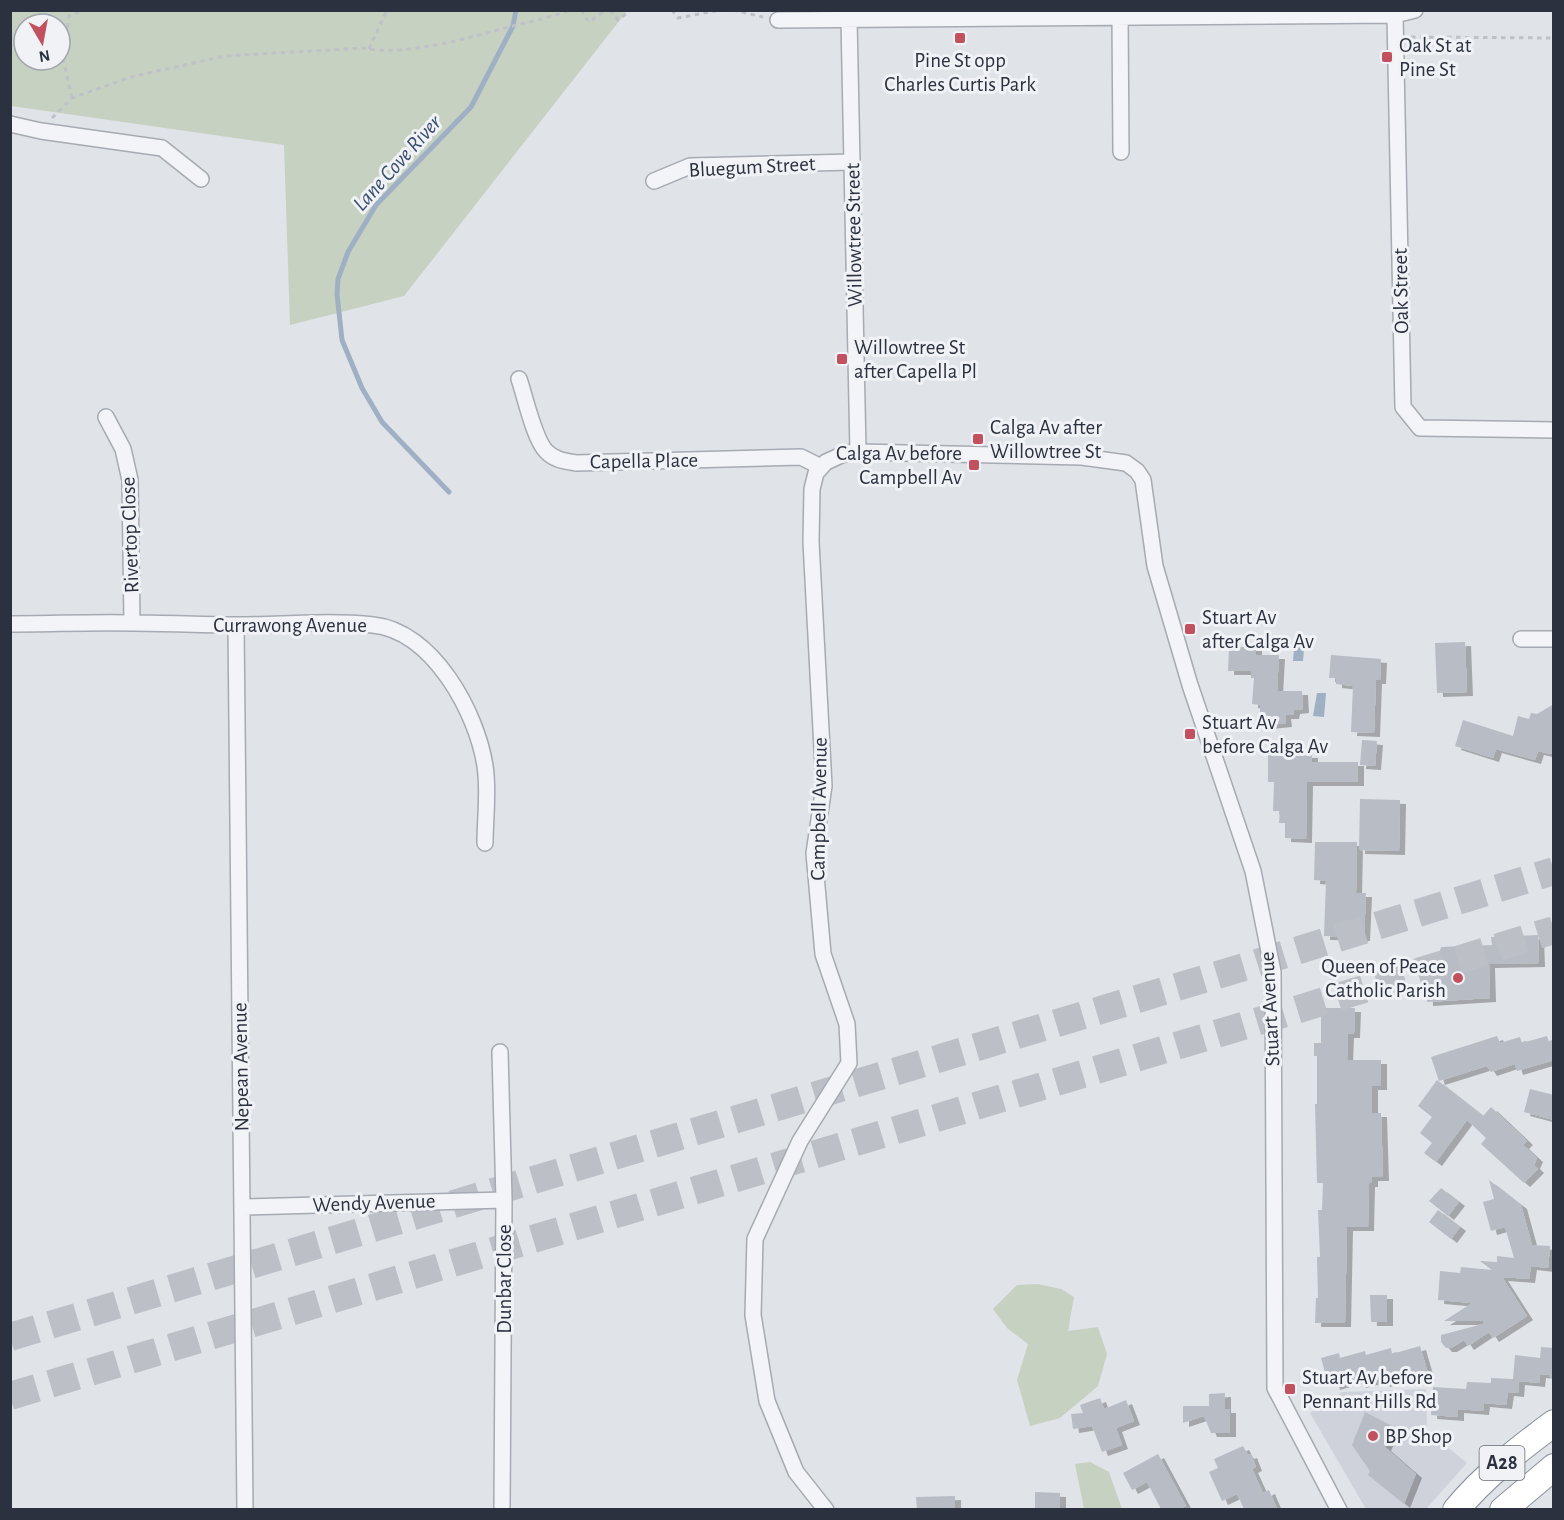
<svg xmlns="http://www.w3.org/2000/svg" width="1564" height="1520" font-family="'Alegreya Sans',sans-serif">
	<defs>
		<filter id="shadow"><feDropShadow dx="6" dy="4" stdDeviation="0" flood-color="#0004"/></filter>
	</defs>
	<rect width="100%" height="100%" fill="#e0e3e8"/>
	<!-- built -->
	<path fill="#cfd2da" d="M1426 1389 1427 1430 1467 1463 1426 1509H1366L1310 1413 1342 1392Z"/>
	<!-- green -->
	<path fill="#c6d1c2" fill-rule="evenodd" d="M11 11 12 10 627 11 404 296 290 325 284 145 11 106ZM24 24H60V60H24Z
		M1038 1284 1061 1289 1074 1297 1068 1331 1098 1327 1107 1354 1098 1386 1060 1418 1030 1426 1017 1380 1028 1344 1007 1328 993 1309 1017 1285Z
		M1090 1462 1109 1472 1122 1509H1084L1075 1464Z"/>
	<!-- water -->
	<path fill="#9fb0c4" d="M1295 636 1305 637 1303 661H1293Z
		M1317 693H1326L1324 717 1313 716Z"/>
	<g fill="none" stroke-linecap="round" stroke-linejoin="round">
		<!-- stream -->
		<path stroke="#9fb0c4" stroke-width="5" d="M449 492 382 422 362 388 342 340 337 294 338 279 348 252 376 205 471 107 513 26 516 10"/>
	</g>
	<!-- building -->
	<path fill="#b8bcc4" filter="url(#shadow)" d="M1465 642 1467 692 1437 693 1435 643Z
		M1229 647H1256V655H1279L1277 691H1302L1303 709 1294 710 1293 715H1285L1286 723 1266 725V715L1260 716V705L1252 704 1254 678H1251V671H1228Z
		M1331 655 1381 659 1380 680H1376L1374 733 1351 732 1353 686 1336 684V678H1329Z
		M1554 704V747L1551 754 1538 751 1535 760 1496 749 1493 758 1455 746 1463 720 1513 736 1518 716 1529 719 1531 713 1537 714Z
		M1362 740 1377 741 1375 766 1360 765Z
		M1268 754H1312V762H1358V782H1307L1306 839 1285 838V823H1279L1280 811H1273L1274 782H1268Z
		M1360 799 1400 800 1399 851 1359 850Z
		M1315 842H1357L1356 893H1366L1364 937 1324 936 1326 881 1314 880Z
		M1538 935 1539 963 1489 964 1490 998 1427 1002V959H1438L1441 947 1492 945 1491 937Z
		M1321 1008H1355L1354 1034H1348L1347 1060H1381V1086H1372V1113H1381L1383 1177H1372V1183H1369L1368 1227H1347L1345 1323H1315L1316 1298H1318L1317 1257H1320L1318 1210H1322L1323 1183H1317L1315 1104H1317V1056H1314V1043H1321Z
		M1497 1036 1500 1043 1520 1037 1522 1043 1547 1036 1549 1042 1554 1040V1060L1517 1071 1515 1064 1491 1072 1487 1066 1439 1081 1431 1057Z
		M1437 1080 1483 1116 1491 1107 1527 1141 1523 1145 1537 1158 1534 1165 1538 1169 1524 1183 1481 1144 1486 1138 1467 1120 1436 1162 1424 1153 1432 1143 1420 1133 1432 1117 1418 1106Z
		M1530 1089 1554 1095V1120L1524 1112Z
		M1489 1180 1521 1205 1532 1245 1550 1246 1548 1268 1531 1266 1529 1279 1502 1277 1527 1316 1493 1338 1489 1332 1468 1346 1464 1340 1451 1348H1446L1441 1342V1335L1483 1324V1321H1444L1472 1303 1438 1300 1440 1271 1460 1273 1461 1267 1492 1270 1480 1261 1497 1262V1256L1514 1258 1505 1227 1491 1231 1483 1202 1494 1199Z
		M1441 1188 1459 1202 1448 1216 1429 1201Z
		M1438 1210 1460 1227 1451 1239 1429 1222Z
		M1370 1295H1387V1322H1371Z
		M1420 1346 1429 1377 1410 1382 1408 1376 1384 1383 1383 1378 1360 1384 1358 1379 1334 1386 1332 1378 1327 1379 1321 1358 1339 1353 1340 1358 1365 1351 1366 1355 1391 1348 1392 1354Z
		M1541 1347 1554 1348V1382L1549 1375 1540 1374 1539 1383 1519 1381 1518 1393 1508 1392 1506 1405 1484 1403 1483 1411 1458 1409V1417L1431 1415 1433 1387 1466 1389 1467 1382 1491 1383V1378L1513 1379 1515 1355 1540 1358Z
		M1225 1393V1409H1230V1433H1211L1204 1416 1183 1423V1406H1209V1394Z
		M1100 1398 1104 1409 1126 1400 1134 1421 1116 1428 1122 1445 1102 1452 1092 1426 1073 1429 1071 1414 1083 1413 1080 1405Z
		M1365 1412 1394 1427 1385 1447 1416 1474 1404 1504 1368 1475 1370 1471 1352 1445Z
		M1243 1446 1248 1455 1251 1454 1256 1467 1252 1469 1263 1493 1269 1490 1277 1509H1244L1237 1494 1222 1501 1209 1472 1218 1468 1214 1459Z
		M1158 1454 1186 1506 1179 1509H1161L1147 1482 1132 1490 1123 1473Z
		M1035 1492 1060 1493V1509H1035Z
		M955 1496V1509H917L916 1497Z"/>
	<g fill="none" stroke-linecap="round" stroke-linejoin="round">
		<!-- motorway-tunnel -->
		<path stroke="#bcbfc6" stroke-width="28" stroke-dasharray="28 14" stroke-linecap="butt" d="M10 1337 1244 967 1554 871
			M10 1396 1286 1013 1554 930"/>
		<!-- minor casing -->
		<g stroke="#a6aab2" stroke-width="18">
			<path id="minor" d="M1395 15 1403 407 1420 428 1554 430
				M1120 16 1121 152
				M849 19 858 452
				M778 20 1395 15 1415 10
				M10 124 41 131 162 148 201 179
				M654 181 690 166 852 162
				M519 379C525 396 534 439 546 451 554 460 565 461 576 463L801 457 821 467
				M106 417 123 449 130 480 132 622
				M10 624C51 624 92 622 133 623 168 623 203 625 237 625 282 625 329 620 373 625 433 631 477 713 485 766 489 791 485 818 485 843
				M236 625 245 1510
				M1521 639H1554
				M500 1052 504 1200 502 1506
				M243 1207 504 1200
				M826 1510 796 1472 767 1401 753 1315 755 1239 800 1141 849 1063 847 1024 823 954 814 853 824 786 811 542 812 489 816 473 826 462 846 453 858 452 1082 457 1126 463 1137 471 1143 480 1155 566 1190 685 1253 871 1273 972 1275 1388 1339 1510"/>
		</g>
		<!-- trunk casing -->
		<g stroke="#89919d" stroke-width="28">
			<path id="trunk" d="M1456 1510C1484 1476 1519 1449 1554 1423
				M1503 1510 1554 1467"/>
		</g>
		<!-- path -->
		<path stroke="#bfc1c7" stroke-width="3" stroke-dasharray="4.5 4.5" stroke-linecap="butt" d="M581 10 589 22 606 10
			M610 10 618 20 631 10
			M672 10 678 18 720 10
			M733 10 763 17
			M1411 37 1554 38
			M369 49 387 10
			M72 98 63 59 69 16 84 10
			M52 118 72 98 131 77 225 56 363 48C407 57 470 37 513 26 533 21 552 17 571 10"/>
		<!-- minor -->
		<use href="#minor" stroke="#f3f4f7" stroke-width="15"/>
		<!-- trunk -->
		<use href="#trunk" stroke="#fff" stroke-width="26"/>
	</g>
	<!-- markers -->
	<g fill="#c1515f" stroke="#f0f2f6" stroke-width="2">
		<rect x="954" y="32" width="12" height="12" rx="3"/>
		<rect x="1381" y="51" width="12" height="12" rx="3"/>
		<rect x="836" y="353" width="12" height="12" rx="3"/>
		<rect x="972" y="433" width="12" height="12" rx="3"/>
		<rect x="968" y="459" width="12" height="12" rx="3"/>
		<rect x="1184" y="623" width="12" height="12" rx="3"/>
		<rect x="1184" y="728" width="12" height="12" rx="3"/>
		<circle cx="1458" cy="978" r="6"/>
		<rect x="1284" y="1383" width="12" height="12" rx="3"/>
		<circle cx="1373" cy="1436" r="6"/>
	</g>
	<g text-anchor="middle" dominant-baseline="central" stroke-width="6" stroke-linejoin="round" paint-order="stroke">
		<!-- shield labels -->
		<rect fill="#f0f2f6" stroke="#666b75" stroke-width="1.5" x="1479.5" y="1446" width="45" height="34" rx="4.5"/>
		<g font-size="20" font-weight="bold" fill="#2b313e">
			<text x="1502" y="1463">A28</text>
		</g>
		<!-- poi labels -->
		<g font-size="21" fill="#2b313e" stroke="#f0f2f6" text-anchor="start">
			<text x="1399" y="45">Oak St at<tspan x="1399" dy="24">Pine St</tspan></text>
			<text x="960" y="60" text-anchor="middle">Pine St opp<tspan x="960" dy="24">Charles Curtis Park</tspan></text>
			<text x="854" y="347">Willowtree St<tspan x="854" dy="24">after Capella Pl</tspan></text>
			<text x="990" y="427">Calga Av after<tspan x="990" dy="24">Willowtree St</tspan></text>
			<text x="962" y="453" text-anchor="end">Calga Av before<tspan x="962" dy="24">Campbell Av</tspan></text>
			<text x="1202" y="617">Stuart Av<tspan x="1202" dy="24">after Calga Av</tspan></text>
			<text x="1202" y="722">Stuart Av<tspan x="1202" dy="24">before Calga Av</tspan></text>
			<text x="1446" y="966" text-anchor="end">Queen of Peace<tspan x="1446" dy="24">Catholic Parish</tspan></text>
			<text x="1302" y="1377">Stuart Av before<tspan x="1302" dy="24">Pennant Hills Rd</tspan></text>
			<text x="1385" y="1436">BP Shop</text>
		</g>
		<!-- street labels -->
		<g font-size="21" fill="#2b313e" stroke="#f0f2f6">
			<text transform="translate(752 167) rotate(-3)">Bluegum Street</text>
			<text transform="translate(854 235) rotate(-91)">Willowtree Street</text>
			<text transform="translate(1401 291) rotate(-91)">Oak Street</text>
			<text transform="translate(644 461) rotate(-1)">Capella Place</text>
			<text transform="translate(130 535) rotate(-92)">Rivertop Close</text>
			<text x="290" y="625">Currawong Avenue</text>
			<text transform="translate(819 809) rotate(-89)">Campbell Avenue</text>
			<text transform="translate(1270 1009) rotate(-93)">Stuart Avenue</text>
			<text transform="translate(241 1067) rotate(-91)">Nepean Avenue</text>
			<text transform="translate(374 1203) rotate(-2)">Wendy Avenue</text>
			<text transform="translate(504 1279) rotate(-90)">Dunbar Close</text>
		</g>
		<!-- water labels -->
		<g font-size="22" font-style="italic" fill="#394f6e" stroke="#f0f2f6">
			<text transform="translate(397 163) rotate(-48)">Lane Cove River</text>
		</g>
	</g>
	<!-- border -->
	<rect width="1564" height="1520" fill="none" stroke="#2b313e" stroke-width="24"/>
	<!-- north arrow -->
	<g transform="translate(42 42) rotate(170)"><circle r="28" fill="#f0f2f6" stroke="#a1a5ac" stroke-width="1.5"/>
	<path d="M0-4.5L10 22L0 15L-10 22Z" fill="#c1515f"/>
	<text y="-9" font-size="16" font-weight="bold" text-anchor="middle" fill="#2b313e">N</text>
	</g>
</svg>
